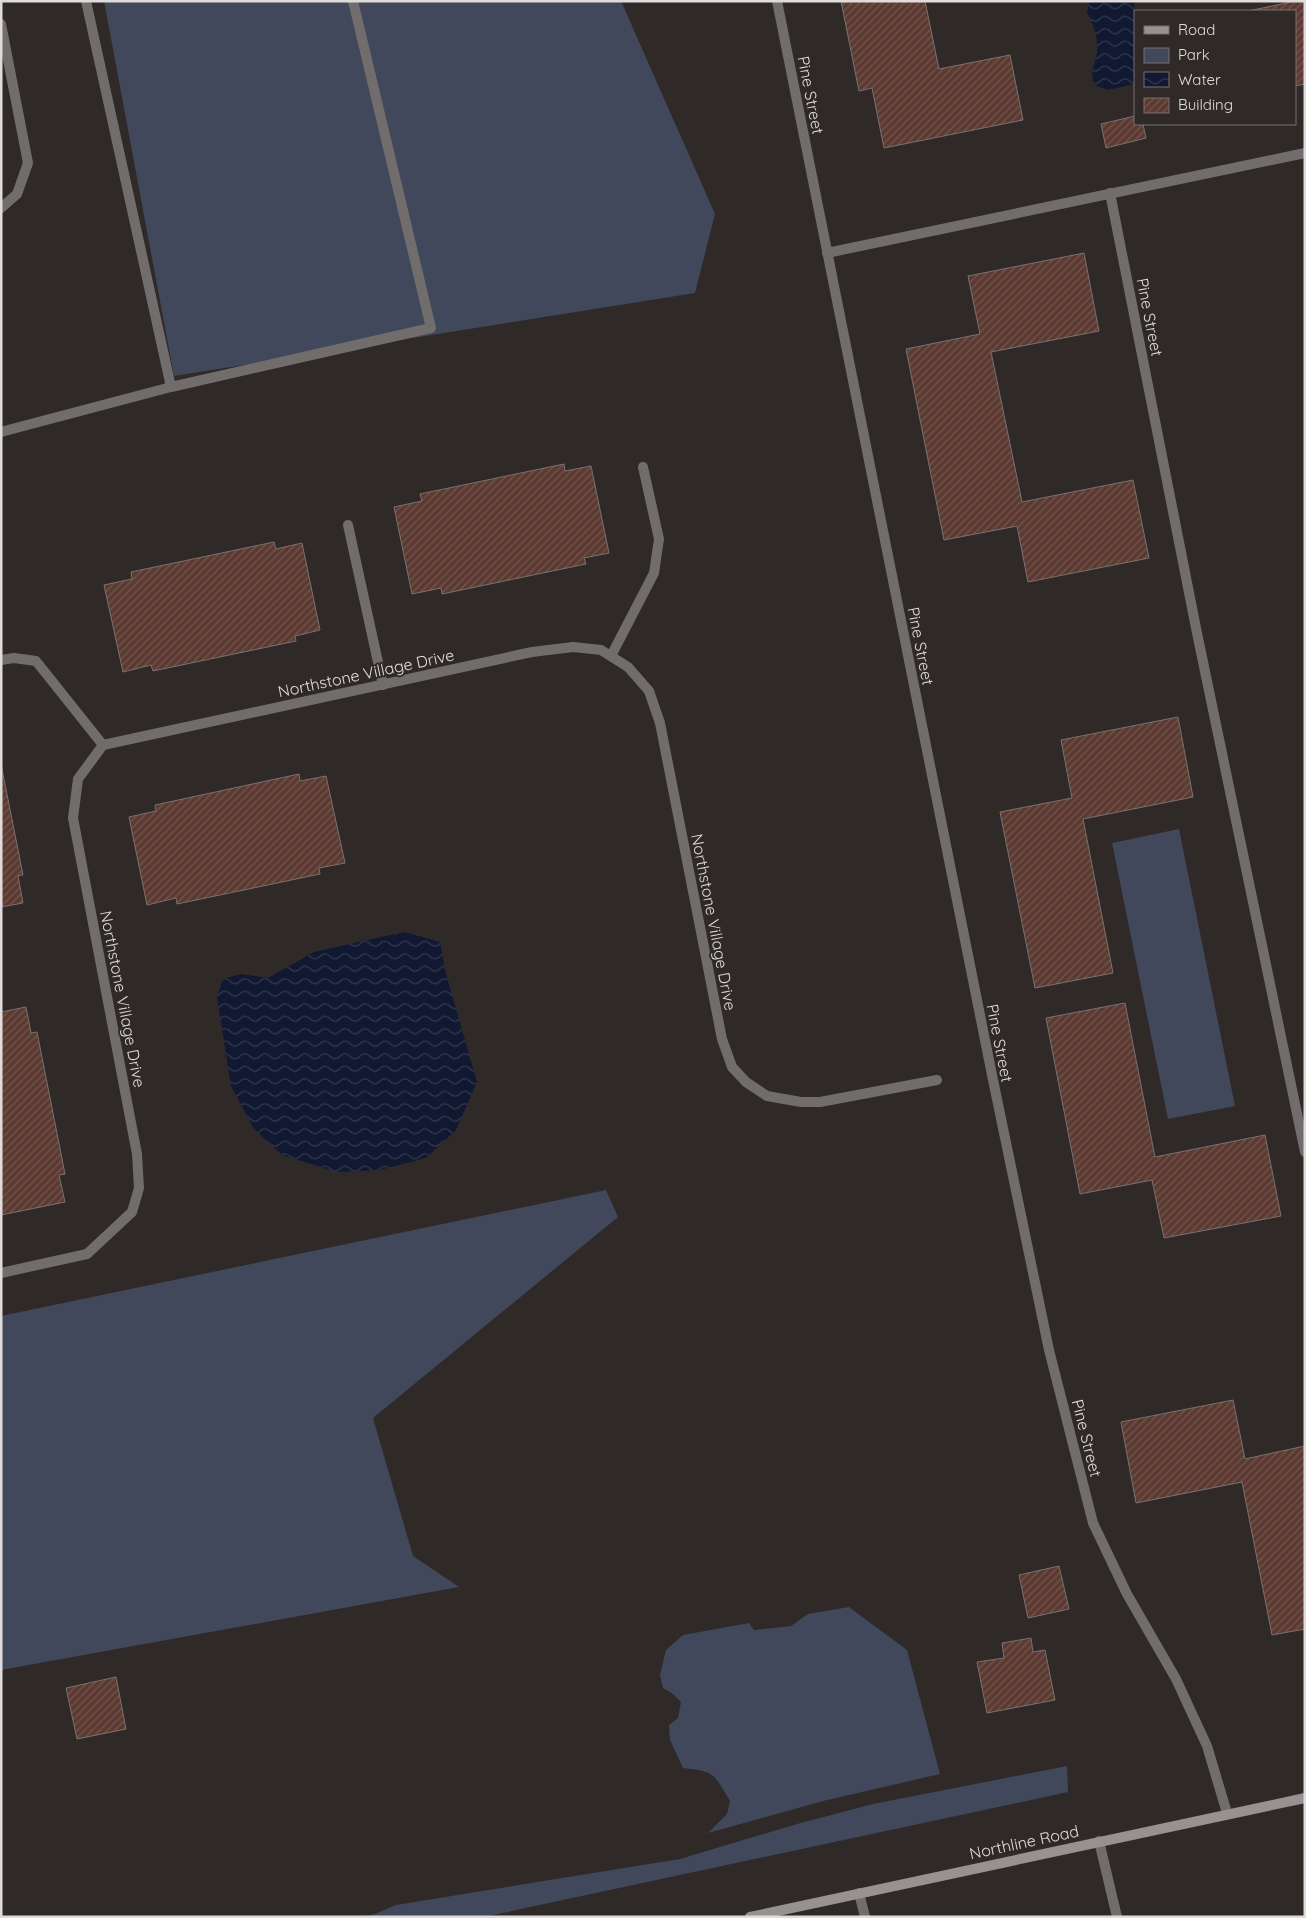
<svg xmlns="http://www.w3.org/2000/svg" width="1306" height="1918" font-family="Quicksand,sans-serif">
	<defs>
		<pattern id="water-waves" width="16" height="10" patternUnits="userSpaceOnUse" patternTransform="scale(1.25)"><rect width="16" height="10" fill="#111831"/><path d="M0 5q4-4 8 0t8 0" fill="none" stroke="#33394e"/></pattern>
		<pattern id="building-hatch" width="6" height="6" patternUnits="userSpaceOnUse" patternTransform="scale(1.25)"><rect width="6" height="6" fill="#5c3a32"/><path d="M-1 1l2-2M0 6l6-6M5 7l2-2" fill="none" stroke="#73564f"/></pattern>
	</defs>
	<rect width="100%" height="100%" fill="#2f2928"/>
	<!-- green -->
	<path fill="#41485c" d="M104 1H621L715 214 695 293 174 376Z
		M1179 829 1235 1106 1168 1119 1112 843Z
		M606 1190 618 1217 373 1418 413 1556 459 1587 1 1670V1316Z
		M849 1607 907 1650 940 1774 823 1801 708 1833 727 1814 730 1801C713 1773 716 1772 683 1768L670 1740 669 1725 678 1718 681 1702 673 1694 663 1688 660 1675 666 1650 683 1635 749 1623 754 1630 791 1626 808 1614Z
		M1067 1766 1068 1792 484 1917H362L375 1914 396 1905 680 1859 797 1824 873 1804Z"/>
	<!-- water -->
	<path fill="url(#water-waves)" d="M1090 1H1132L1134 3 1135 84 1108 90 1094 85C1091 70 1092 73 1096 58 1100 42 1094 26 1087 12Z
		M404 932 440 942 446 974 477 1082 456 1130 426 1158 380 1170 337 1172 282 1155 254 1129 231 1086 217 997 223 979 241 974 268 978 314 952Z"/>
	<!-- building -->
	<path fill="url(#building-hatch)" stroke="#797270" d="M841 1H925L939 69 1010 55 1023 120 884 148 872 88 859 91Z
		M1296 1H1305V84L1295 86V11H1248Z
		M1135 116V124H1143L1146 138 1106 148 1101 124Z
		M1084 253 1099 331 991 352 1022 502 1133 480 1149 558 1028 582 1017 526 944 540 906 349 980 334 968 276Z
		M564 464 565 471 591 466 609 553 584 558 586 564 442 594 441 588 412 594 394 507 422 501 420 494Z
		M274 542 276 549 302 543 320 630 295 636 296 641 153 671 151 665 123 672 104 585 132 579 131 572Z
		M1178 717 1193 797 1083 819 1113 973 1035 988 1000 812 1072 798 1061 740Z
		M1 764 23 875 18 876 23 903 1 907Z
		M299 774 300 781 326 776 345 863 319 868 320 874 177 904 176 898 147 905 129 817 156 811 155 805Z
		M1125 1003 1155 1157 1265 1135 1281 1216 1164 1238 1152 1180 1080 1194 1046 1018Z
		M26 1007 31 1033 37 1032 65 1174 59 1175 65 1202 1 1215V1012Z
		M1233 1400 1245 1459 1305 1446V1629L1272 1635 1242 1482 1136 1503 1121 1422Z
		M1059 1566 1069 1609 1028 1618 1019 1575Z
		M1031 1638 1033 1652 1045 1650 1055 1700 987 1713 977 1662 1004 1658 1002 1643Z
		M116 1677 126 1729 77 1739 66 1688Z"/>
	<g fill="none" stroke-linecap="round" stroke-linejoin="round">
		<!-- service -->
		<path stroke="#706d6c" stroke-width="10" d="M86 1 171 387
			M1 24 28 163 17 194 1 208
			M1 432 171 387 431 328 353 1
			M348 525 383 685
			M611 656 654 573 659 539 643 467
			M1 660 14 658 36 661 103 745
			M1099 1841 1117 1917
			M859 1893 865 1917"/>
		<!-- minor -->
		<path stroke="#706d6c" stroke-width="10" d="M777 1 992 1075 1049 1350 1093 1523 1127 1594 1176 1679 1207 1746 1227 1813
			M1110 193 1197 633 1305 1152
			M827 253 1305 153
			M1 1273 87 1254 132 1212 139 1188 137 1154 73 818 78 779 103 745 532 652 573 647 601 650 628 667 649 691 660 723 722 1039 732 1067 746 1082 767 1096 801 1102H820L937 1080"/>
		<!-- secondary -->
		<path stroke="#979291" stroke-width="10" d="M750 1917 1305 1798"/>
	</g>
	<g text-anchor="middle" dominant-baseline="central" stroke-width="4" stroke-linejoin="round" paint-order="stroke">
		<!-- street labels -->
		<g font-size="16" fill="#e0dcdb" stroke="#2f2928">
			<text transform="translate(811 95) rotate(79)">Pine Street</text>
			<text transform="translate(1150 317) rotate(79)">Pine Street</text>
			<text transform="translate(921 646) rotate(79)">Pine Street</text>
			<text transform="translate(366 673) rotate(-12)">Northstone Village Drive</text>
			<text transform="translate(714 922) rotate(79)">Northstone Village Drive</text>
			<text transform="translate(123 999) rotate(79)">Northstone Village Drive</text>
			<text transform="translate(1000 1043) rotate(79)">Pine Street</text>
			<text transform="translate(1087 1438) rotate(76)">Pine Street</text>
			<text transform="translate(1024 1842) rotate(-12)">Northline Road</text>
		</g>
	</g>
	<!-- border -->
	<rect width="1306" height="1918" fill="none" stroke="#e0dcdb" stroke-width="5"/>
	<!-- legend -->
	<rect x="1134" y="10" width="162" height="115" fill="#2f2928" stroke="#767170"/>
	<rect x="1144" y="26" width="25" height="8" fill="#979291" stroke="#767170"/>
	<text x="1178" y="35" font-size="15" fill="#e0dcdb">Road</text>
	<rect x="1144" y="48" width="25" height="15" fill="#41485c" stroke="#767170"/>
	<text x="1178" y="60" font-size="15" fill="#e0dcdb">Park</text>
	<rect x="1144" y="72" width="25" height="15" fill="url(#water-waves)" stroke="#767170"/>
	<text x="1178" y="85" font-size="15" fill="#e0dcdb">Water</text>
	<rect x="1144" y="98" width="25" height="15" fill="url(#building-hatch)" stroke="#767170"/>
	<text x="1178" y="110" font-size="15" fill="#e0dcdb">Building</text>
</svg>
